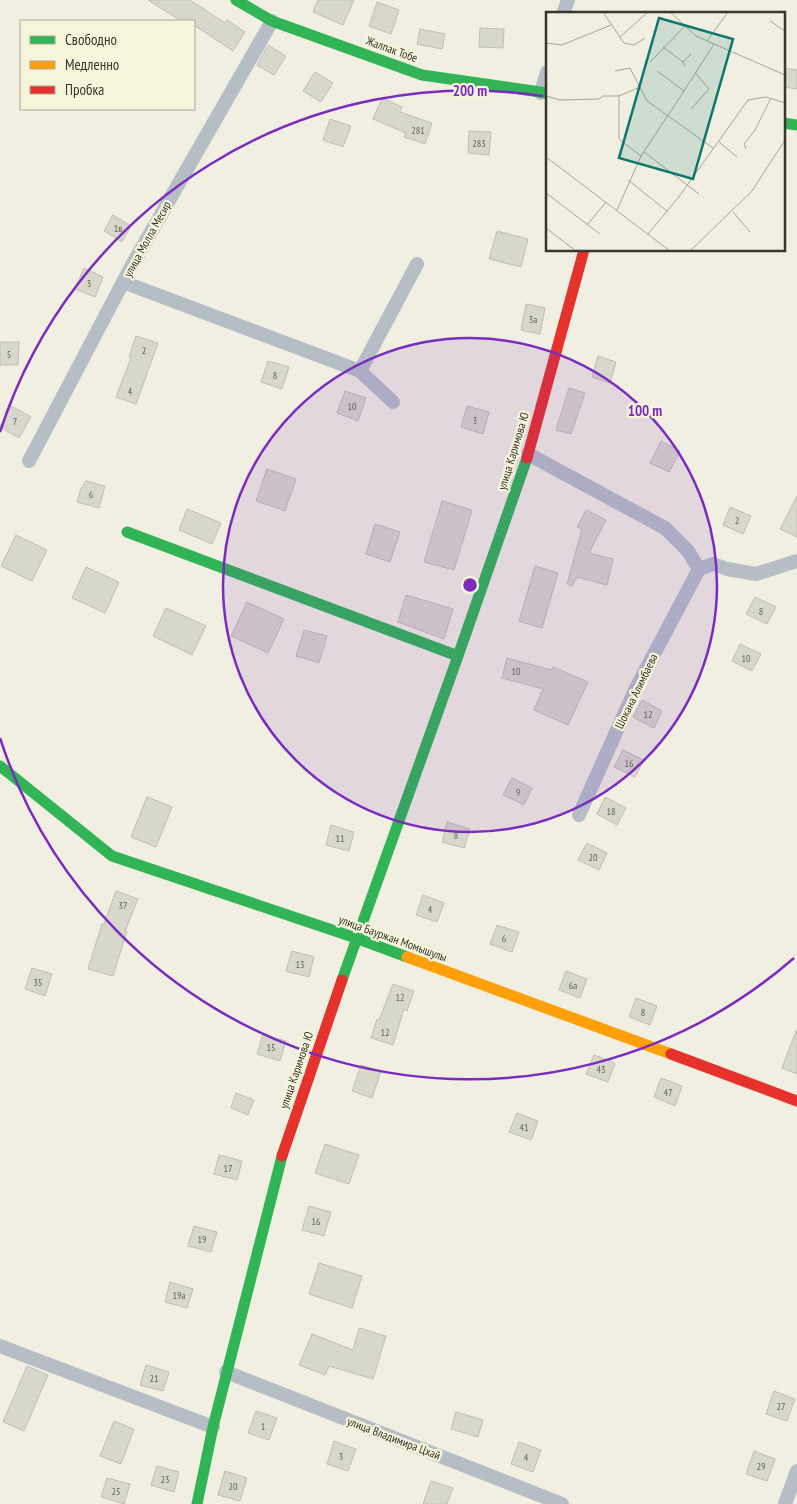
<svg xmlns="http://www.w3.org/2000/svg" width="797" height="1504" font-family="'PT Sans Narrow',sans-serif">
	<rect width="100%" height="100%" fill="#f0efe1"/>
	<!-- building -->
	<path fill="#d8d7cc" stroke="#bebeb3" d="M148 0H190L225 23 227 20 245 32 233 51 194 25V21H181Z
		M318 0H354L343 25 313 12Z
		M377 2 399 10 391 34 369 26Z
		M480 28 504 29 503 48 479 47Z
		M420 29 445 34 442 49 417 44Z
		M268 45 286 56 274 75 257 65Z
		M783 68 797 70V89L783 87Z
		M315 72 333 83 321 102 303 91Z
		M382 98 402 107 400 112 432 123 425 144 404 137 406 133 373 119Z
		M330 119 351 126 343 147 323 140Z
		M469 131 491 132 489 155 468 153Z
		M113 215 131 226 122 242 104 231Z
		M497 231 528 239 521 267 489 259Z
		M84 268 103 277 95 297 75 289Z
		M526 304 545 308 540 334 521 330Z
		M136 336 158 343 136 404 116 397 131 358 129 357Z
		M0 342H19L18 365H0Z
		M598 356 616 362 610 383 592 377Z
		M268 361 289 367 282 389 261 382Z
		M569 388 585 393 571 434 556 430Z
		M345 391 366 398 358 421 337 413Z
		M11 406 31 417 19 438 0 427Z
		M467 406 489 412 483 434 461 427Z
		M661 441 680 451 669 472 650 463Z
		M267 469 296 479 285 511 256 501Z
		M86 481 105 486 99 508 77 502 81 488H82Z
		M797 496V537L780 529Z
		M442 501 472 510 454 570 424 562Z
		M730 507 751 516 743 534 723 525Z
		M187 509 221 523 212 544 179 530Z
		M586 510 606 520 589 553 613 559 607 585 577 577 572 586 567 584 582 529 577 527Z
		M375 524 400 532 390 562 366 554Z
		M16 535 47 550 32 581 1 566Z
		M535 566 558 573 542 628 519 621Z
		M86 567 119 582 105 613 72 598Z
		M406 595 453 609 444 639 398 622Z
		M755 597 776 607 767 624 746 614Z
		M247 602 284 619 268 653 231 636Z
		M166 608 206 626 192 655 153 636Z
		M304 630 327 636 319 663 296 656Z
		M740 644 761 654 752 671 732 661Z
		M507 658 551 670 553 667 588 682 568 725 534 710 543 689 502 678Z
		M642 700 662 711 654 728 633 717Z
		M623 750 644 760 635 777 614 767Z
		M512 778 532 788 524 805 503 795Z
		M147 797 172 807 156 847 131 837Z
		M605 797 626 808 617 825 597 814Z
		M447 822 470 829 464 848 442 842Z
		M331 825 354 832 349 851 326 845Z
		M587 843 607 853 599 870 578 860Z
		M116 891 138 899 125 931H127L113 976 88 969 102 924H104Z
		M423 895 444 903 437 922 416 915Z
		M497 925 519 932 512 952 490 944Z
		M292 951 314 957 309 977 286 971Z
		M32 968 52 974 45 996 25 989Z
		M566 971 587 979 580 998 559 990Z
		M393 984 414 991 407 1011 404 1009 393 1045 371 1038 377 1019 379 1020Z
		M636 998 657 1006 650 1025 629 1017Z
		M796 1031H797V1074L782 1068Z
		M263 1034 286 1041 280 1061 257 1054Z
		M594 1055 615 1063 608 1082 586 1074Z
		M361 1065 381 1071 372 1098 352 1091Z
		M661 1078 682 1086 675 1106 654 1097Z
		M236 1093 254 1100 248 1115 231 1108Z
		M517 1113 538 1121 531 1140 509 1132Z
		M325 1144 359 1155 349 1184 315 1173Z
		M219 1155 242 1161 237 1180 214 1174Z
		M309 1206 331 1212 324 1236 302 1230Z
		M194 1226 217 1232 211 1252 188 1246Z
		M319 1263 362 1276 352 1308 309 1294Z
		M170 1282 193 1289 187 1308 165 1302Z
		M359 1328 386 1336 373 1379 329 1366 325 1375 299 1365 312 1334 353 1350Z
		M146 1365 169 1372 163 1391 140 1385Z
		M27 1366 48 1375 24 1431 3 1422Z
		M774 1391 795 1399 787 1421 766 1414Z
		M256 1411 277 1418 269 1440 248 1433Z
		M456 1412 483 1420 478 1437 451 1429Z
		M114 1421 134 1429 121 1464 100 1456Z
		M334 1441 356 1449 348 1471 327 1464Z
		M519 1442 541 1450 533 1472 511 1464Z
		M754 1451 775 1459 767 1481 746 1474Z
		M157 1466 179 1472 174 1492 151 1485Z
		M225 1471 247 1478 240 1501 218 1495Z
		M107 1478 130 1484 124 1504 101 1497Z
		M431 1481 453 1488 447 1504H423Z"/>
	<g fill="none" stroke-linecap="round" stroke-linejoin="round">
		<!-- street -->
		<path stroke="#b5bdc5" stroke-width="14" d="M563 14 568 0
			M541 93 547 72
			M123 282 360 371
			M393 402 360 371 417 264
			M528 454 665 528 688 551 699 569 635 690 579 815
			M29 461 132 265 272 21
			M699 569 713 564 727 569 756 574 797 561
			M0 1346 213 1427
			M226 1372 562 1504
			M785 1504 797 1471"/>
		<!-- fast -->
		<path stroke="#30b455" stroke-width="11" d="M236 0 272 21 422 75 547 93
			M783 123 797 125
			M127 532 458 656 527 458
			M0 766 112 856 356 938 407 957
			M342 980 458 656
			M197 1504 213 1427 282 1156"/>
		<!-- slow -->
		<path stroke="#ff9f0a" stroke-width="11" d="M407 957 671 1054"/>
		<!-- jam -->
		<path stroke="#e5322d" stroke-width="11" d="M527 458 584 250
			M671 1054 797 1101
			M282 1156 342 980"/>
	</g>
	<!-- distance rings -->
	<circle cx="470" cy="585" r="247" fill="#7b2cbf" fill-opacity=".12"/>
	<g fill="none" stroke="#7b2cbf" stroke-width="2.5">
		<circle cx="470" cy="585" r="247"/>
		<path d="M794 958A494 494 0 0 1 0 738M0 432A494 494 0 0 1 543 96"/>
	</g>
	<g text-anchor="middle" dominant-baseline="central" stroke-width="4.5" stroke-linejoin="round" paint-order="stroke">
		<!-- number labels -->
		<g font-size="10" fill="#606056">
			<text x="418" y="130">281</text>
			<text x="479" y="143">283</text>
			<text x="118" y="228">1в</text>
			<text x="89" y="283">3</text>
			<text x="533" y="319">3а</text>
			<text x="144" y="350">2</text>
			<text x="9" y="354">5</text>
			<text x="275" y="375">8</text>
			<text x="130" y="391">4</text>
			<text x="352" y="406">10</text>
			<text x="475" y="420">3</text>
			<text x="15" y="421">7</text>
			<text x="91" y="494">6</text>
			<text x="737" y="520">2</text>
			<text x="761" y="611">8</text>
			<text x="746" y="658">10</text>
			<text x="516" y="671">10</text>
			<text x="648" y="714">12</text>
			<text x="629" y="763">16</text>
			<text x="518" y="792">9</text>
			<text x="611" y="811">18</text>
			<text x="456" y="835">8</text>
			<text x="340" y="838">11</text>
			<text x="593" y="857">20</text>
			<text x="123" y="905">37</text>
			<text x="430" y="909">4</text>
			<text x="504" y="938">6</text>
			<text x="300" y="964">13</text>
			<text x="38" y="982">35</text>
			<text x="573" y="985">6а</text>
			<text x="400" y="997">12</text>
			<text x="643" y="1012">8</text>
			<text x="385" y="1032">12</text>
			<text x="271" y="1047">15</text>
			<text x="601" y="1069">43</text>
			<text x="668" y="1092">47</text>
			<text x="524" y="1127">41</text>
			<text x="228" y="1168">17</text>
			<text x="316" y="1221">16</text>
			<text x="202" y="1239">19</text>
			<text x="179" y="1295">19а</text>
			<text x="154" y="1378">21</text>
			<text x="781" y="1406">27</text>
			<text x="263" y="1426">1</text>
			<text x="341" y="1456">3</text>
			<text x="526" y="1457">4</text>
			<text x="761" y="1466">29</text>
			<text x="165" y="1479">23</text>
			<text x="233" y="1486">20</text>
			<text x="116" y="1491">25</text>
		</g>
		<!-- street labels -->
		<g font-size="12" fill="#37372d" stroke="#f6f4db">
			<text transform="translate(392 49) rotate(20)">Жалпак Тобе</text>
			<text transform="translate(147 239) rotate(-61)">улица Молла Месир</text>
			<text transform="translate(513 451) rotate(-73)">улица Каримова Ю</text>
			<text transform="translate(636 691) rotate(-64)">Шокана Алимбаева</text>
			<text transform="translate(393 938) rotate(20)">улица Бауржан Момышулы</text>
			<text transform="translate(296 1070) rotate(-71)">улица Каримова Ю</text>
			<text transform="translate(394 1438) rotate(21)">улица Владимира Цхай</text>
		</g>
	</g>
	<!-- overview -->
	<g transform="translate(546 12)">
		<rect width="239" height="239" fill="#f0efe1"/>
		<path fill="none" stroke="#a6a599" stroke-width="1" d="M57 0 78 31 88 33 99 26M124 0 150 24 239 63M224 9 239 19M74 25 102 0M161 29 182 0M0 31 16 33 65 13M117 35 137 50M104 50 138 15M139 54 137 50 145 42M69 59 84 56 101 89 167 136M111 59 138 79 168 32M0 84 14 88 53 87 57 84H73L92 76M73 84V127L95 144M145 97 163 77 150 62M172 129 191 145M200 137 198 132 209 118 225 86M98 140 153 182M0 145 124 239M82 168 121 199M0 181 54 222M71 198 95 144 138 79M187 200 204 220M41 213 60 190M0 216 30 239M102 222 132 186 202 88 220 85 239 91M144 239 206 179 239 128"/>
		<path fill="#0f766e" fill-opacity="0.15" stroke="#0f766e" stroke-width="2.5" d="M113 6 187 27 147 167 73 146Z"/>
		<rect width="239" height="239" fill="none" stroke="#37372d" stroke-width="2.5"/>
	</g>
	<circle cx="470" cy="585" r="8" fill="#7b2cbf" stroke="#f6f4db" stroke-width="2.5"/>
	<g font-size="15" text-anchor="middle" font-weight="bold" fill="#7b2cbf" stroke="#f6f4db" stroke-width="4.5" stroke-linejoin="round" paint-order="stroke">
		<text x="470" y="96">200 m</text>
		<text x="645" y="416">100 m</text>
	</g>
	<!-- legend -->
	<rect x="20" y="20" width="175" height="90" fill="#f6f4db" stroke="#aaa895"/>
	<rect x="30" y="36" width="25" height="8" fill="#30b455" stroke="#aaa895"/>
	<text x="65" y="45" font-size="15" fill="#37372d">Свободно</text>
	<rect x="30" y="61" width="25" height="8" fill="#ff9f0a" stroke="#aaa895"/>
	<text x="65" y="70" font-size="15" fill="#37372d">Медленно</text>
	<rect x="30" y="86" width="25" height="8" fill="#e5322d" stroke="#aaa895"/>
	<text x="65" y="95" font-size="15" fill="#37372d">Пробка</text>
</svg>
